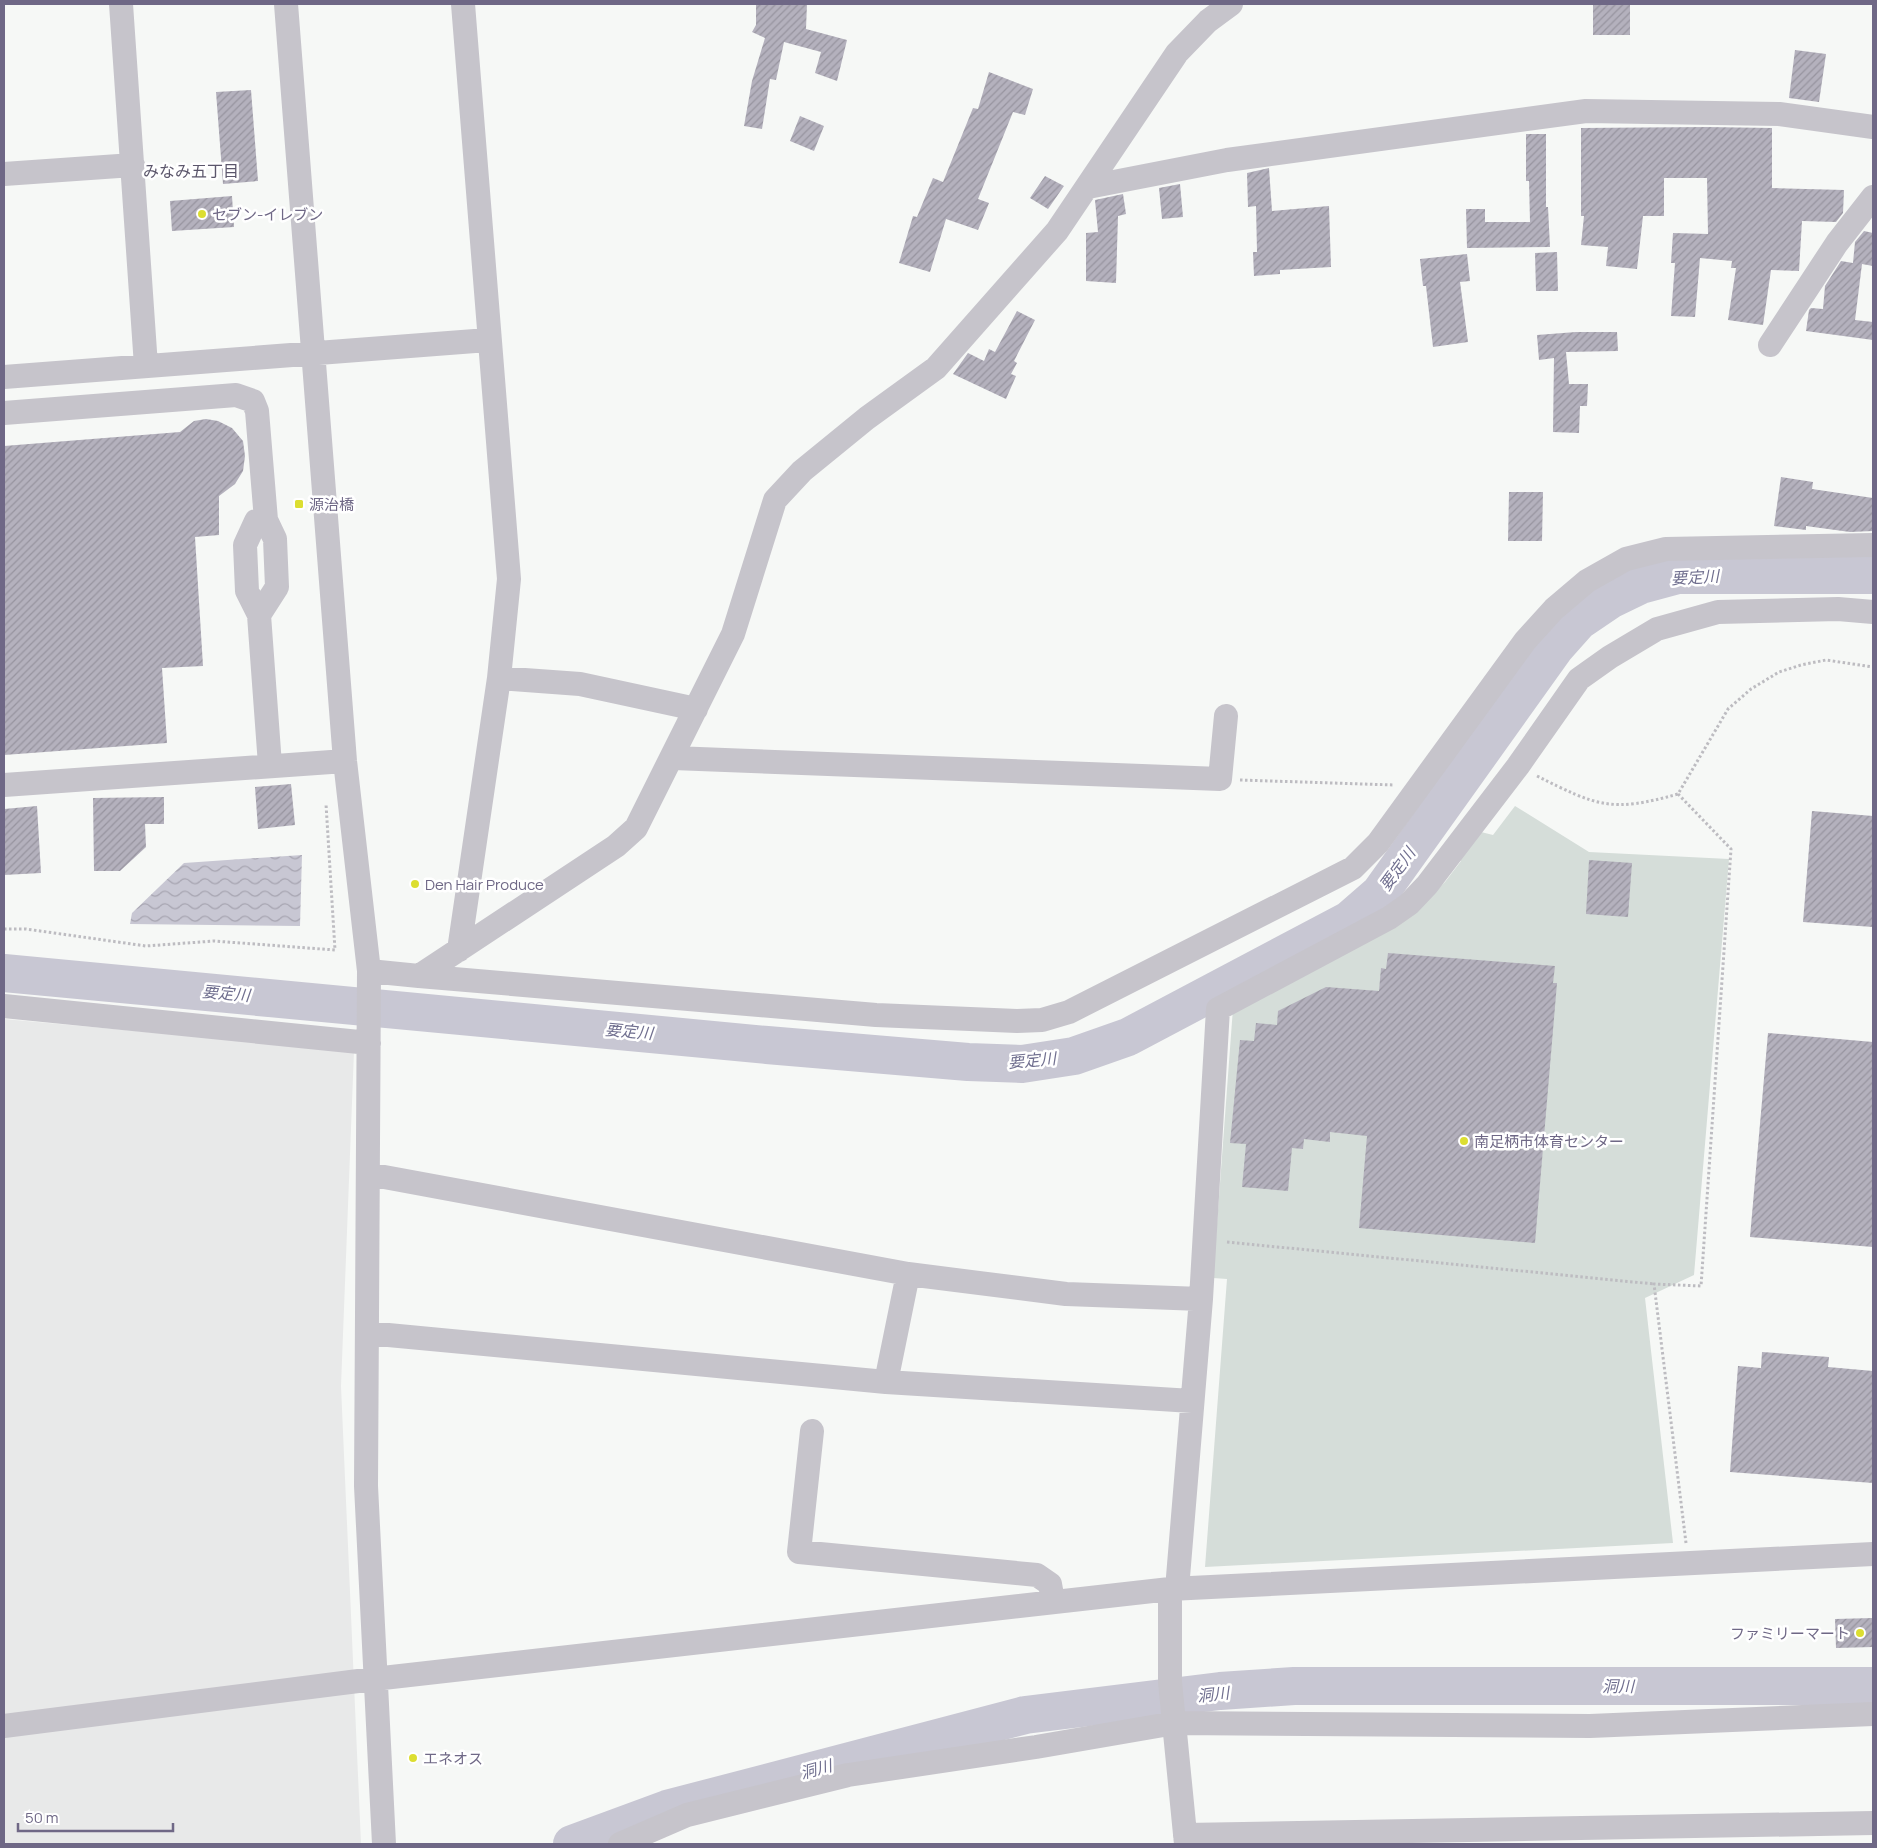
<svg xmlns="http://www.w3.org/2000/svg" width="1877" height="1848" font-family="Manrope,'Noto Sans JP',sans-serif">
	<defs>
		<pattern id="water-waves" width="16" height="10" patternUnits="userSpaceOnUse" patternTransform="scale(1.25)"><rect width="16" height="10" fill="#c8c7d3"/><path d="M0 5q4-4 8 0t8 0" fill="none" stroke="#a7a5b1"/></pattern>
		<pattern id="building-hatch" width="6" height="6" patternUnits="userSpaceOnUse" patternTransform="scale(1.25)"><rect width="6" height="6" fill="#b4b1bd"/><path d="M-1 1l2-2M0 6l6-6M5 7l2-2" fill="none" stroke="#97949f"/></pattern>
	</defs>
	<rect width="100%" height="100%" fill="#f6f8f6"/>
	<!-- built -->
	<path fill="#e8e9e9" d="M4 1019 354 1051 341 1386 361 1844H4Z"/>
	<!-- park -->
	<path fill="#d5ddd9" d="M1515 806 1589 852 1729 859 1694 1275 1645 1298 1673 1543 1205 1567 1227 1279 1213 1278 1233 1008 1407 918 1445 882 1461 861 1457 856 1477 831 1493 835Z"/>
	<!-- water -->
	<path fill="url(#water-waves)" d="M302 855 300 926 130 924 132 913 184 863Z"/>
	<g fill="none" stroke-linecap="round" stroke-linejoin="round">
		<!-- river -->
		<path stroke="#c8c7d3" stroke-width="38" d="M4 973 767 1045 968 1062 1022 1064 1074 1056 1128 1037 1349 920 1380 893 1555 648 1579 621 1610 600 1641 585 1678 575H1873
			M572 1844 667 1809 1025 1715 1220 1691 1294 1686H1873"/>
	</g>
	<!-- building -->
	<path fill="url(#building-hatch)" d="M756 4H807L806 29 847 40 837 81 815 73 821 52 784 42 776 80 770 79 762 129 744 126 752 81 765 38 752 32 756 25Z
		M1593 4H1630V35H1593Z
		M1795 50 1826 54 1819 102 1789 98Z
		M989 72 1033 89 1025 115 1013 112 978 199 989 203 978 230 946 219 930 272 899 263 913 216 917 217 933 178 943 182 973 108 978 109Z
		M251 90 258 181 223 184 216 92Z
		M800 116 824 126 814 151 790 141Z
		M1706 127 1772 128V188L1844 190 1843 213 1836 222 1802 221 1799 271 1771 270 1763 325 1728 320 1736 268H1731L1732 261 1700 258 1695 317 1671 316 1675 263H1671L1673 233 1708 234 1707 178H1664V216H1643L1637 269 1606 266 1608 247 1581 245 1584 216H1581V128Z
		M1526 134H1546V207H1548L1550 247 1467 248 1466 209H1485V222H1530L1529 181H1526Z
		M1269 168 1272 211 1329 206 1331 267 1280 270V274L1254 276 1253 252H1257L1256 206 1248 207 1247 173Z
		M1045 176 1064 186 1048 209 1030 198Z
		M1180 184 1183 217 1162 219 1159 188Z
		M1123 194 1126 214 1118 216 1116 283 1086 281V233L1098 232 1095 200Z
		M232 196 234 227 172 231 170 201Z
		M1864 231 1873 233V266L1862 264 1855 320 1873 322V340L1806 331 1809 310 1811 308 1823 309 1825 286 1841 261 1853 263 1855 242Z
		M1557 252 1558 291H1536L1535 253Z
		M1467 254 1470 281 1460 282 1468 342 1433 347 1426 286H1423L1420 259Z
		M1017 311 1035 320 1014 361 1017 363 1011 374 1016 376 1006 399 953 374 968 353 984 361 989 349 995 352Z
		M1576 332H1617L1618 351 1566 352 1569 384H1588L1587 406H1580L1579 433 1553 432 1554 358 1539 360 1537 335Z
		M206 419 218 421 232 428 243 441 245 456 243 471 235 484 219 496V535L195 537 203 666 162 668 167 743 4 755V446L180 432 194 421Z
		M1781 477 1813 482 1812 489 1873 498V531L1850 532 1806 526V530L1774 526Z
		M1509 492H1543L1542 541H1508Z
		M291 784 295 825 258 829 255 787Z
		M164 797V824H145L146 847 120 871H94L93 798Z
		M37 806 41 873 4 875V809Z
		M1812 811 1873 816V927L1803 922Z
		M1589 860 1632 863 1628 917 1586 914Z
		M1388 953 1555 966 1553 983H1557L1535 1243 1359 1228 1367 1136 1330 1132V1142L1304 1139 1303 1149 1292 1148 1288 1191 1242 1187 1246 1144 1230 1143 1240 1040 1254 1041 1256 1023 1277 1025 1278 1011 1326 987 1379 991 1381 968 1386 969Z
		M1768 1033 1873 1042V1247L1750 1237Z
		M1762 1352 1829 1357 1828 1367 1873 1371V1483L1730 1472 1738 1366 1761 1368Z
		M1873 1618V1647L1836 1648 1835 1619Z"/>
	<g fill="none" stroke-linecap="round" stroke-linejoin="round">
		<!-- path -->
		<path stroke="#bdbcc1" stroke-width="3" stroke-dasharray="2.5 2.5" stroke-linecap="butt" d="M1537 776C1597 806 1611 813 1678 794L1728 709 1751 689 1779 672 1801 665 1826 660 1873 667
			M1240 780 1394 785
			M1678 794 1731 849 1701 1286 1654 1284 1686 1543
			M4 929H26L146 946 214 941 335 950 326 804
			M1227 1242 1654 1284"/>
		<!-- minor -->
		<path stroke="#c6c4cb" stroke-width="24" d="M121 4 146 366
			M286 4 345 761 369 971 366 1486 384 1844
			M4 174 133 165
			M1088 187 1227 160 1586 111 1779 114 1873 127
			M1770 345 1837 243 1873 197
			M4 377 488 340
			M4 413 236 395 253 401 257 411 266 520 275 539 277 587 259 615 270 765
			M259 615 247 591 245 545 256 521 266 520
			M499 678 580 684 696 709
			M673 758 1220 779 1226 716
			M4 785 345 761
			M459 950 499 678 509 579 463 4
			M369 971 419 976 616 846 636 828 733 634 775 500 802 471 867 418 936 368 1057 231 1177 53 1208 21 1231 4
			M419 976 876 1015 1017 1021 1042 1020 1069 1012 1353 868 1378 843 1525 641 1554 609 1587 581 1626 559 1666 549 1873 545
			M4 1006 369 1043
			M368 1174 908 1274 1066 1294 1201 1299
			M367 1333 886 1382 1192 1401
			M886 1382 908 1274
			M812 1431 799 1552 1037 1575 1050 1584 1053 1601
			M1170 1589V1682L1186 1844
			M1177 1589 1201 1299 1218 1009 1389 918 1409 904 1427 885 1518 766 1579 679 1610 657 1657 629 1718 612 1838 609 1873 612
			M4 1726 374 1679 1170 1589 1873 1554
			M1185 1835 1873 1823
			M620 1844 687 1815 848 1775 1036 1747 1175 1723 1590 1726 1873 1714"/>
	</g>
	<!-- markers -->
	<g fill="#dcde31" stroke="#fff" stroke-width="2">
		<circle cx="202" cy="214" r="5"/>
		<rect x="294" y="499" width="10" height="10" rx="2.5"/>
		<circle cx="415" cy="884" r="5"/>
		<circle cx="1464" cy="1141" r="5"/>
		<circle cx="1860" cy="1633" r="5"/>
		<circle cx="413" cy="1758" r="5"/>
	</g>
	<g text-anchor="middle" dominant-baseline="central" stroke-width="5" stroke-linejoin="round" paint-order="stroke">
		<!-- poi labels -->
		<g font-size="15" fill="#6f6886" stroke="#fff" text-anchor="start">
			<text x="212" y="214">セブン-イレブン</text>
			<text x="309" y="504">源治橋</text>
			<text x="425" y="884">Den Hair Produce</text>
			<text x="1474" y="1141">南足柄市体育センター</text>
			<text x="1850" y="1633" text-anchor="end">ファミリーマート</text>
			<text x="423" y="1758">エネオス</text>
		</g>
		<!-- neighbourhood labels -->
		<g font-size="16" fill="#5b566b" stroke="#fff">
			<text x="191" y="171">みなみ五丁目</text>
		</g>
		<!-- water labels -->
		<g font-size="16" font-style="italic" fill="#706f8f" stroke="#fff">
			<text transform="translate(1695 577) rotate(-3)">要定川</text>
			<text transform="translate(1397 869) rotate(-54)">要定川</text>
			<text transform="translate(226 993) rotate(5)">要定川</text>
			<text transform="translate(629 1031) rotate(5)">要定川</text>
			<text transform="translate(1032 1060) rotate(-5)">要定川</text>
			<text x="1618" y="1686">洞川</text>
			<text transform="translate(1213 1694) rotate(-6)">洞川</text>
			<text transform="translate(816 1769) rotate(-15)">洞川</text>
		</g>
	</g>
	<!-- border -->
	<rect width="1877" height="1848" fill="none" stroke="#6f6886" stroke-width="10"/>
	<!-- scale -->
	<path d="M18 1823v8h155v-8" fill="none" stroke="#6f6886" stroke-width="2.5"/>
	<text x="25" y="1823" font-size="15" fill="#6f6886" stroke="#ffffff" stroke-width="4" paint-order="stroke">50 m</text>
</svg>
